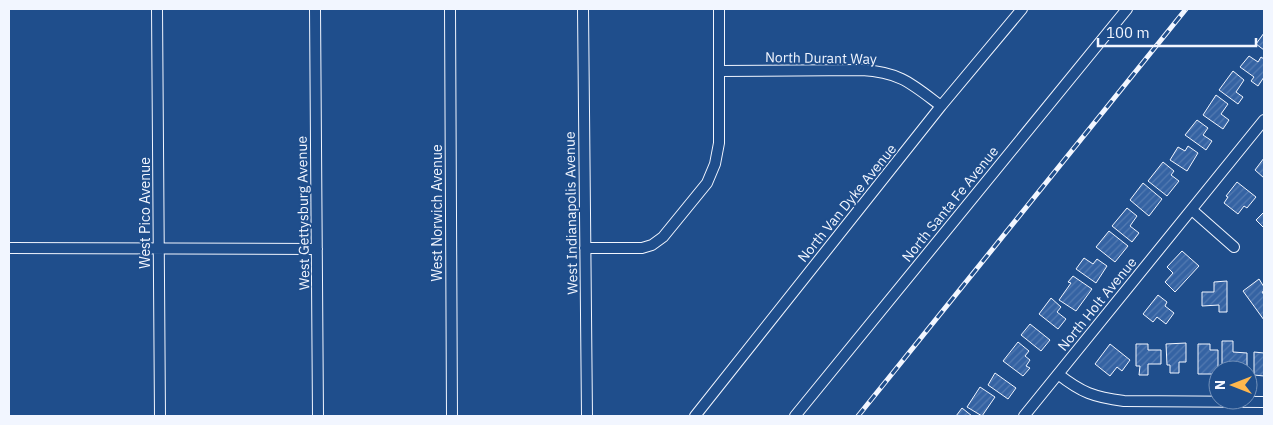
<svg xmlns="http://www.w3.org/2000/svg" width="1273" height="425" font-family="'IBM Plex Sans',sans-serif">
	<defs>
		<pattern id="building-hatch" width="6" height="6" patternUnits="userSpaceOnUse" patternTransform="scale(1.25)"><rect width="6" height="6" fill="#3563a3"/><path d="M-1 1l2-2M0 6l6-6M5 7l2-2" fill="none" stroke="#537ab1"/></pattern>
	</defs>
	<rect width="100%" height="100%" fill="#1f4e8c"/>
	<!-- building -->
	<path fill="url(#building-hatch)" stroke="#f2f6ff" d="M1264 33V50L1256 44Z
		M1249 56 1258 62 1261 57 1264 59V77L1258 86 1251 81 1254 77 1240 67Z
		M1233 71 1244 80 1236 92 1243 97 1238 104 1219 90Z
		M1216 95 1228 104 1221 114 1229 120 1223 129 1203 115Z
		M1197 120 1208 128 1203 135 1212 141 1206 150 1185 135Z
		M1188 146 1198 153 1187 171 1170 160 1178 147 1185 151Z
		M1264 158V178L1255 170Z
		M1163 162 1174 171 1171 175 1179 181 1167 196 1148 181Z
		M1237 182 1256 197 1247 208 1244 206 1238 214 1224 203 1228 197 1226 196Z
		M1143 183 1162 199 1149 216 1130 200Z
		M1127 208 1137 216 1130 226 1139 233 1132 242 1112 226Z
		M1264 212V228L1256 220Z
		M1109 231 1128 246 1115 262 1096 247Z
		M1182 251 1199 266 1175 292 1165 282 1173 273 1167 267Z
		M1084 258 1093 264 1097 259 1107 266 1096 283 1076 269Z
		M1073 276 1092 289 1076 311 1059 300 1071 283 1068 282Z
		M1259 279 1264 287V291L1262 292 1264 295V320L1243 291Z
		M1227 281V312H1219V305L1202 306V292H1214V282Z
		M1158 295 1167 302 1165 306 1174 313 1166 324 1157 317 1153 322 1143 314Z
		M1051 298 1061 307 1057 312 1066 319 1058 329 1039 314Z
		M1030 324 1050 340 1041 351 1021 335Z
		M1222 341H1233V352L1247 353V367L1233 366V370H1222Z
		M1018 342 1029 351 1025 356 1030 360 1026 366 1030 368 1023 376 1003 361Z
		M1186 343V362H1179V373H1170V365H1167L1166 344Z
		M1110 344 1130 360 1122 371 1117 367 1110 376 1095 364Z
		M1136 344H1148V350H1161V364H1148V375H1139L1140 366H1136Z
		M1198 344H1210V350H1218V374H1198Z
		M1254 352 1264 353V376L1254 375Z
		M995 373 1016 388 1008 399 988 385Z
		M980 387 995 397 982 416 967 407Z
		M962 408 972 416H956Z"/>
	<g fill="none" stroke-linecap="round" stroke-linejoin="round">
		<!-- street casing -->
		<g stroke="#f2f6ff" stroke-width="12">
			<path id="street" d="M157 9 160 416
				M315 9 318 416
				M450 9 452 416
				M583 9 587 416
				M719 71 862 70C900 72 912 84 941 106
				M1192 210 1234 247
				M9 248 317 249
				M585 248H642L652 245 663 237 707 183 715 164 719 143V9
				M1058 374C1082 393 1094 397 1124 401L1264 402
				M695 416 941 106 1022 9
				M795 416 1127 9
				M1024 416 1264 120"/>
		</g>
		<!-- street -->
		<use href="#street" stroke="#1f4e8c" stroke-width="10"/>
		<!-- rail casing -->
		<g stroke="#f2f6ff" stroke-width="5">
			<path id="rail" d="M858 416 1186 9"/>
		</g>
		<!-- rail -->
		<use href="#rail" stroke="#1f4e8c" stroke-width="3" stroke-dasharray="9" stroke-linecap="butt"/>
	</g>
	<g text-anchor="middle" dominant-baseline="central" stroke-width="4" stroke-linejoin="round" paint-order="stroke">
		<!-- street labels -->
		<g font-size="14" fill="#f2f6ff" stroke="#1f4e8c">
			<text transform="translate(821 58) rotate(1)">North Durant Way</text>
			<text transform="translate(847 203) rotate(-51)">North Van Dyke Avenue</text>
			<text transform="translate(950 204) rotate(-51)">North Santa Fe Avenue</text>
			<text transform="translate(145 213) rotate(-90)">West Pico Avenue</text>
			<text transform="translate(303 213) rotate(-91)">West Gettysburg Avenue</text>
			<text transform="translate(437 213) rotate(-90)">West Norwich Avenue</text>
			<text transform="translate(571 213) rotate(-91)">West Indianapolis Avenue</text>
			<text transform="translate(1097 304) rotate(-51)">North Holt Avenue</text>
		</g>
	</g>
	<!-- border -->
	<rect width="1273" height="425" fill="none" stroke="#f2f6ff" stroke-width="20"/>
	<!-- north arrow -->
	<g transform="translate(1233 385) rotate(270)"><circle r="24" fill="#1f4e8c" stroke="#7391ba"/>
	<path d="M0-4L9 19L0 12L-9 19Z" fill="#ffb74d"/>
	<text y="-8" font-size="14" font-weight="bold" text-anchor="middle" fill="#f2f6ff">N</text>
	</g>
	<!-- scale -->
	<path d="M1098 38v8h158v-8" fill="none" stroke="#f2f6ff" stroke-width="2.5"/>
	<text x="1106" y="38" font-size="15" fill="#f2f6ff" stroke="#1f4e8c" stroke-width="4" paint-order="stroke">100 m</text>
</svg>
